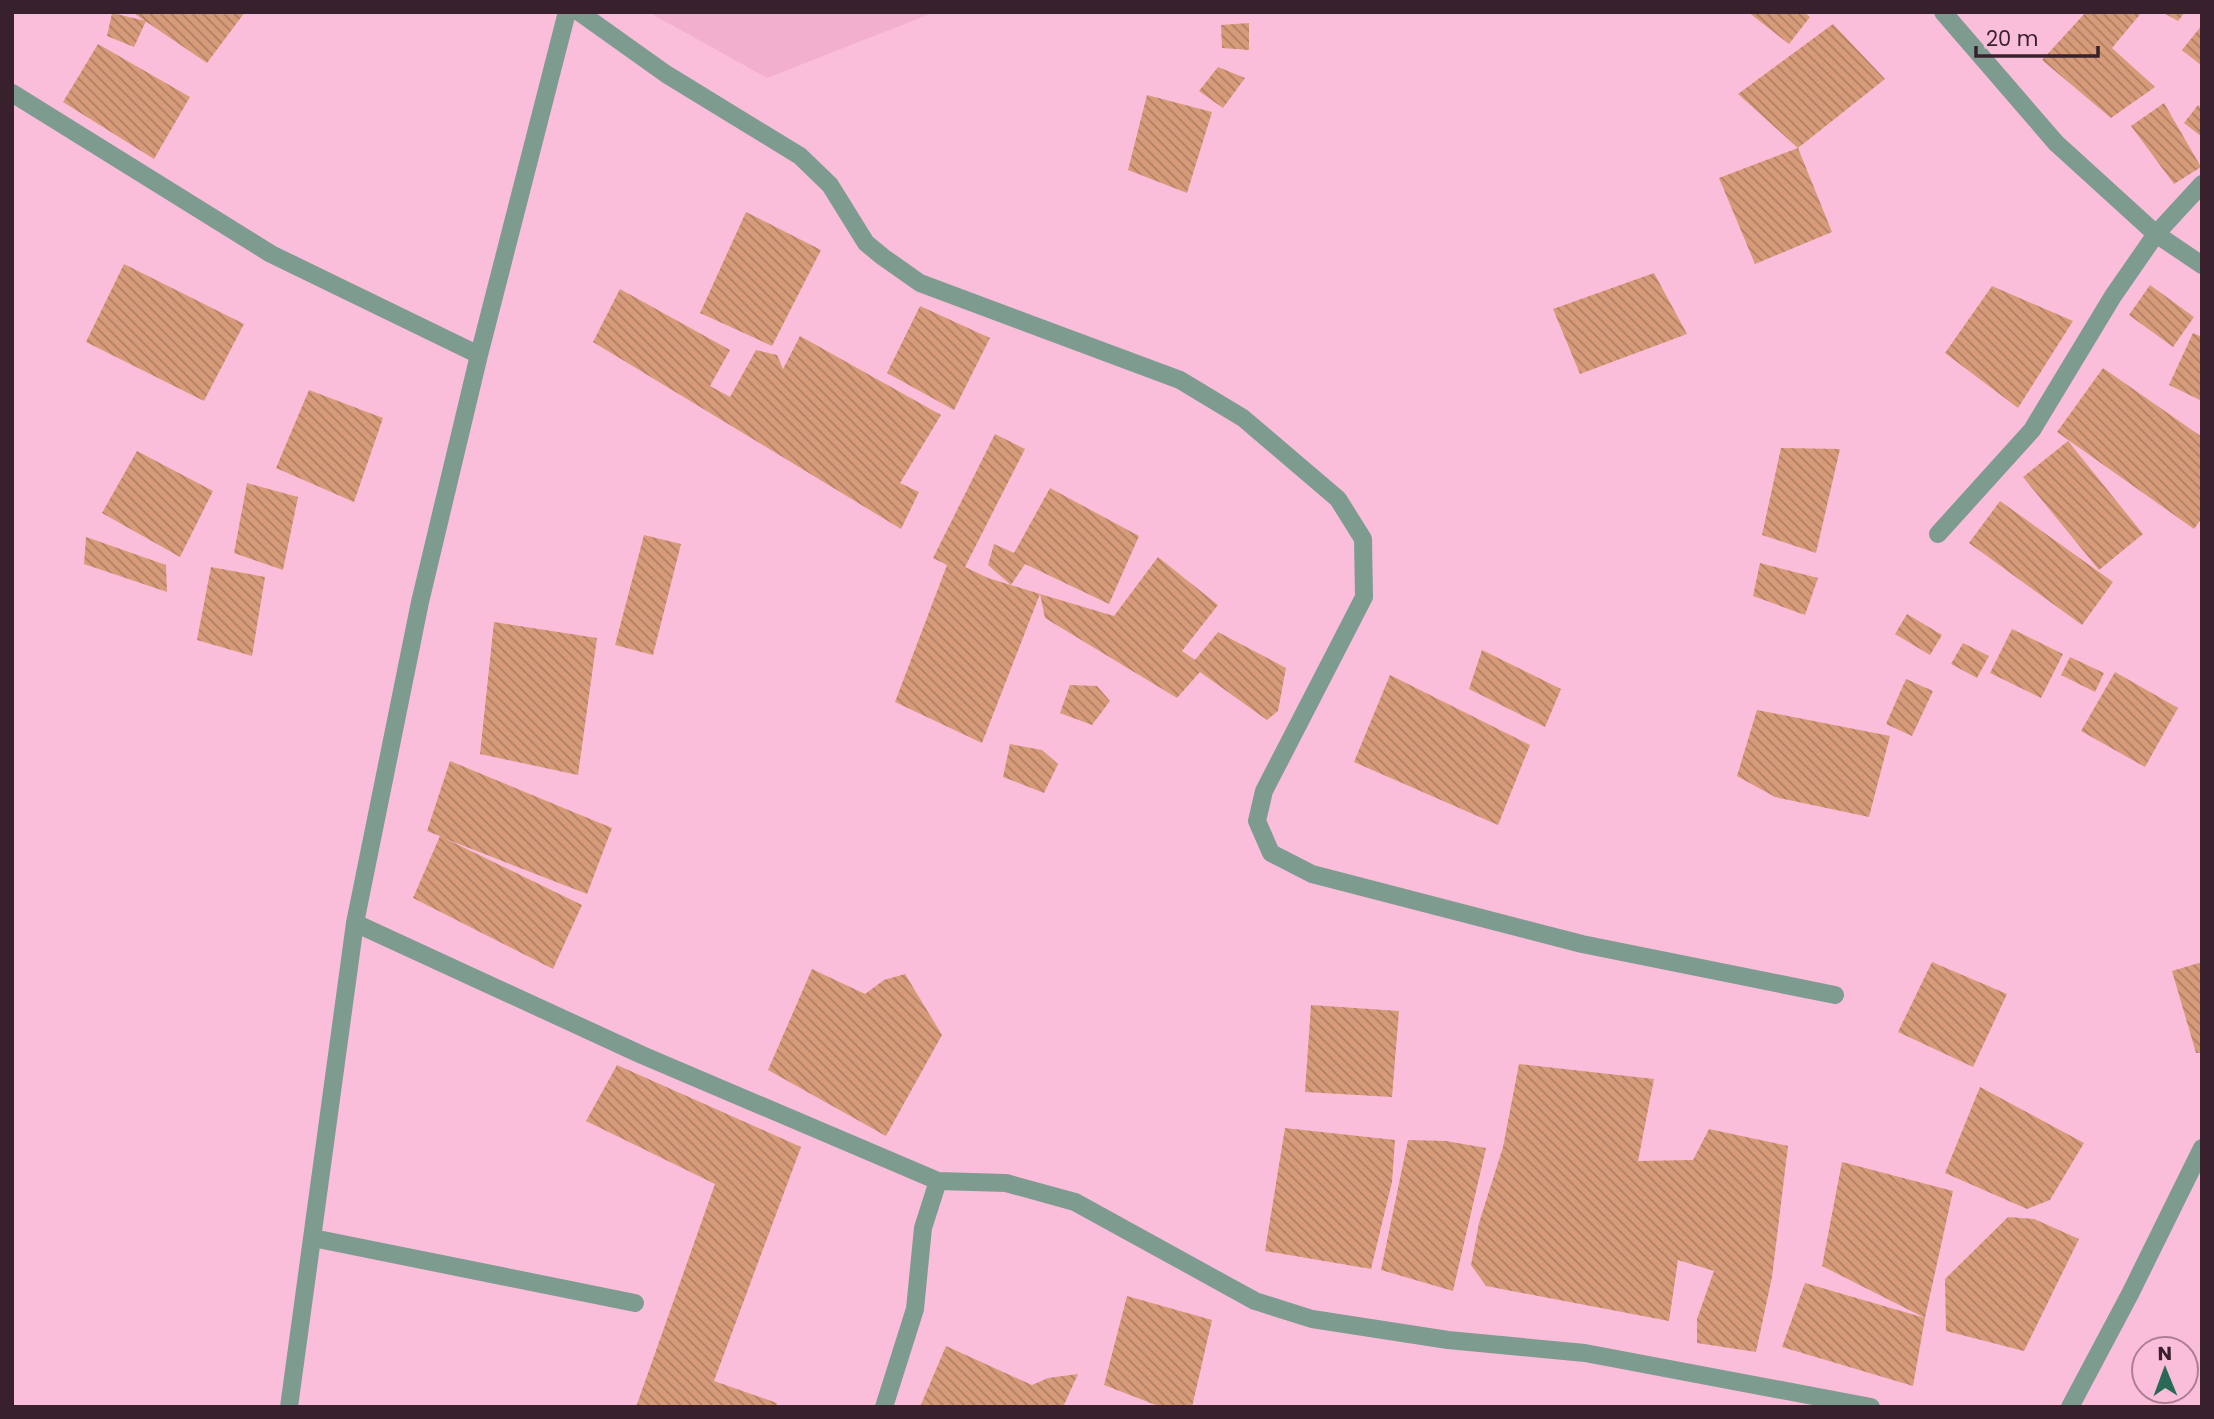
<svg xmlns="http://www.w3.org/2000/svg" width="2214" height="1419" font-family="Poppins,sans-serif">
	<defs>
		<pattern id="building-back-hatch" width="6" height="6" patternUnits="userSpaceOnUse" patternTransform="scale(1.75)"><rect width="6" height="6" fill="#d79b79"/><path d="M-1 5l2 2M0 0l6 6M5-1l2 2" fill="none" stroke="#af7e63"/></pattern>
	</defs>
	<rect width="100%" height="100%" fill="#fbbeda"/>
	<!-- built -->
	<path fill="#f3afce" d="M648 12H935L767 78Z"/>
	<!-- building -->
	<path fill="url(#building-back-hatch)" d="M132 12H245L207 63Z
		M1748 12H1804L1810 17 1789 44Z
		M2086 12H2142L2112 48 2155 87 2111 118 2042 60Z
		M2162 12H2185L2178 21Z
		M112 13 146 21 134 47 107 36Z
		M1249 23V50L1222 48 1221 25Z
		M1833 24 1885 79 1798 148 1738 94Z
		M2202 25V66L2182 50Z
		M98 44 190 97 154 159 63 102Z
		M1218 67 1245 78 1223 108 1199 91Z
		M1147 95 1212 112 1187 193 1128 170Z
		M2164 103 2201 167 2174 184 2131 126Z
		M2198 105 2202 108V137L2184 123Z
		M1798 148 1832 232 1755 264 1719 178Z
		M746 212 821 250 772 346 700 313Z
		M124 264 244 324 204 401 86 342Z
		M1654 273 1687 334 1580 374 1553 309Z
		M2150 285 2194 317 2173 347 2129 315Z
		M1992 286 2073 321 2018 408 1945 353Z
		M620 289 730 350 710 386 730 397 756 350 777 355 783 369 800 336 941 415 900 483 919 492 901 529 593 342Z
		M920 306 990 338 954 410 887 373Z
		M2193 333 2202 337V401L2169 385Z
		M2103 368 2202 437V518L2194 529 2057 432Z
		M309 390 383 418 354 502 276 468Z
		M995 434 1025 449 965 567 988 578 1040 594 982 743 895 702 947 565 933 558Z
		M2068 441 2143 534 2099 570 2023 477Z
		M1781 448 1840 449 1816 553 1762 535Z
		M137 451 213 491 180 557 102 513Z
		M247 483 298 497 283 570 234 553Z
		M1050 488 1139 536 1109 604 1025 564 1011 585 988 565 994 544 1014 553Z
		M2000 501 2113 582 2082 625 1969 543Z
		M644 535 681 544 653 655 615 645Z
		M86 537 166 565 167 592 84 564Z
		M1158 557 1218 605 1182 651 1195 660 1218 632 1286 668 1278 711 1267 720 1200 672 1177 698 1045 618 1040 594 1114 616Z
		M1760 563 1818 578 1805 615 1753 596Z
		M211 567 265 577 252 656 197 640Z
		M1907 614 1942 635 1930 655 1895 634Z
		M494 622 597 638 578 775 480 754Z
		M2012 629 2063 654 2041 698 1990 673Z
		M1963 643 1989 656 1977 678 1951 664Z
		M1482 650 1561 689 1545 727 1469 689Z
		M2070 657 2104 673 2095 692 2061 675Z
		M2115 672 2178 708 2145 767 2081 731Z
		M1390 675 1530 745 1498 825 1354 762Z
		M1906 679 1933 691 1912 736 1886 724Z
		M1070 685 1097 686 1110 701 1092 725 1060 713Z
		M1757 710 1890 736 1869 817 1775 797 1737 776Z
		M1010 744 1042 750 1058 764 1044 793 1003 777Z
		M450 761 612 828 587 894 446 839 582 905 553 969 413 898 440 836 427 831Z
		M1932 962 2007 994 1973 1067 1898 1032Z
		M2202 962V1053H2196L2172 971Z
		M812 969 865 994 884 980 905 974 942 1035 886 1136 768 1070Z
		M1311 1005 1399 1011 1392 1097 1305 1092Z
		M1519 1064 1654 1079 1638 1161 1693 1160 1709 1129 1788 1146 1772 1277 1756 1352 1697 1343V1319L1714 1271 1678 1260 1669 1321 1486 1286 1471 1265 1479 1223 1503 1147Z
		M617 1065 801 1147 714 1381 777 1403 776 1407H636L715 1184 586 1121Z
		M1980 1087 2084 1143 2050 1200 2027 1209 1945 1173Z
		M1285 1128 1395 1140 1392 1182 1371 1269 1265 1251Z
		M1408 1140 1446 1141 1486 1148 1453 1291 1381 1270Z
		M1842 1162 1953 1191 1925 1318 1822 1266Z
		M2008 1217 2034 1219 2079 1239 2024 1351 1946 1331 1945 1279Z
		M1805 1283 1925 1318 1913 1386 1782 1347Z
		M1127 1296 1212 1320 1192 1407H1161L1104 1385Z
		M946 1346 1032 1385 1048 1378 1078 1374 1063 1407H920Z"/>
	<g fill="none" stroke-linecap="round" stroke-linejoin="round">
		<!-- lane -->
		<path stroke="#7e9b90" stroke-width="18" d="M313 1238 635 1303
			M289 1407 355 923"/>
		<!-- street -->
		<path stroke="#7e9b90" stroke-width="18" d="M567 12 479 355 420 602 355 923 642 1055 938 1181 923 1228 915 1309 884 1407
			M579 12 666 74 800 156 830 185 866 243 883 257 920 283 1180 380 1243 418 1338 499 1363 539 1364 597 1264 791 1257 821 1271 853 1312 874 1582 944 1835 995
			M1943 12 2056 143 2156 234 2202 265
			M12 93 271 254 479 355
			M1938 534 2032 430 2113 296 2156 234 2202 184
			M938 1181 1006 1183 1075 1202 1255 1301 1312 1319 1448 1340 1585 1353 1871 1407
			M2070 1407 2130 1294 2202 1148"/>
	</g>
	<!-- border -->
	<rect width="2214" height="1419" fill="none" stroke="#38212c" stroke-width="28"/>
	<!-- north arrow -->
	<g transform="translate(2165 1370) rotate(359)"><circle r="33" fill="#fbbeda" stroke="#ad7f94" stroke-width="2"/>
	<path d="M0-5L12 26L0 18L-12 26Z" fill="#2a6956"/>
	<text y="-10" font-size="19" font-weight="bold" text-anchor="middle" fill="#38212c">N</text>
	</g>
	<!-- scale -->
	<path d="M1976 46v10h122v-10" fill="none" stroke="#38212c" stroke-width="3.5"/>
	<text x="1986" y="46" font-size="21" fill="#38212c" stroke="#fbbeda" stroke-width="5" paint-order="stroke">20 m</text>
</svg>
